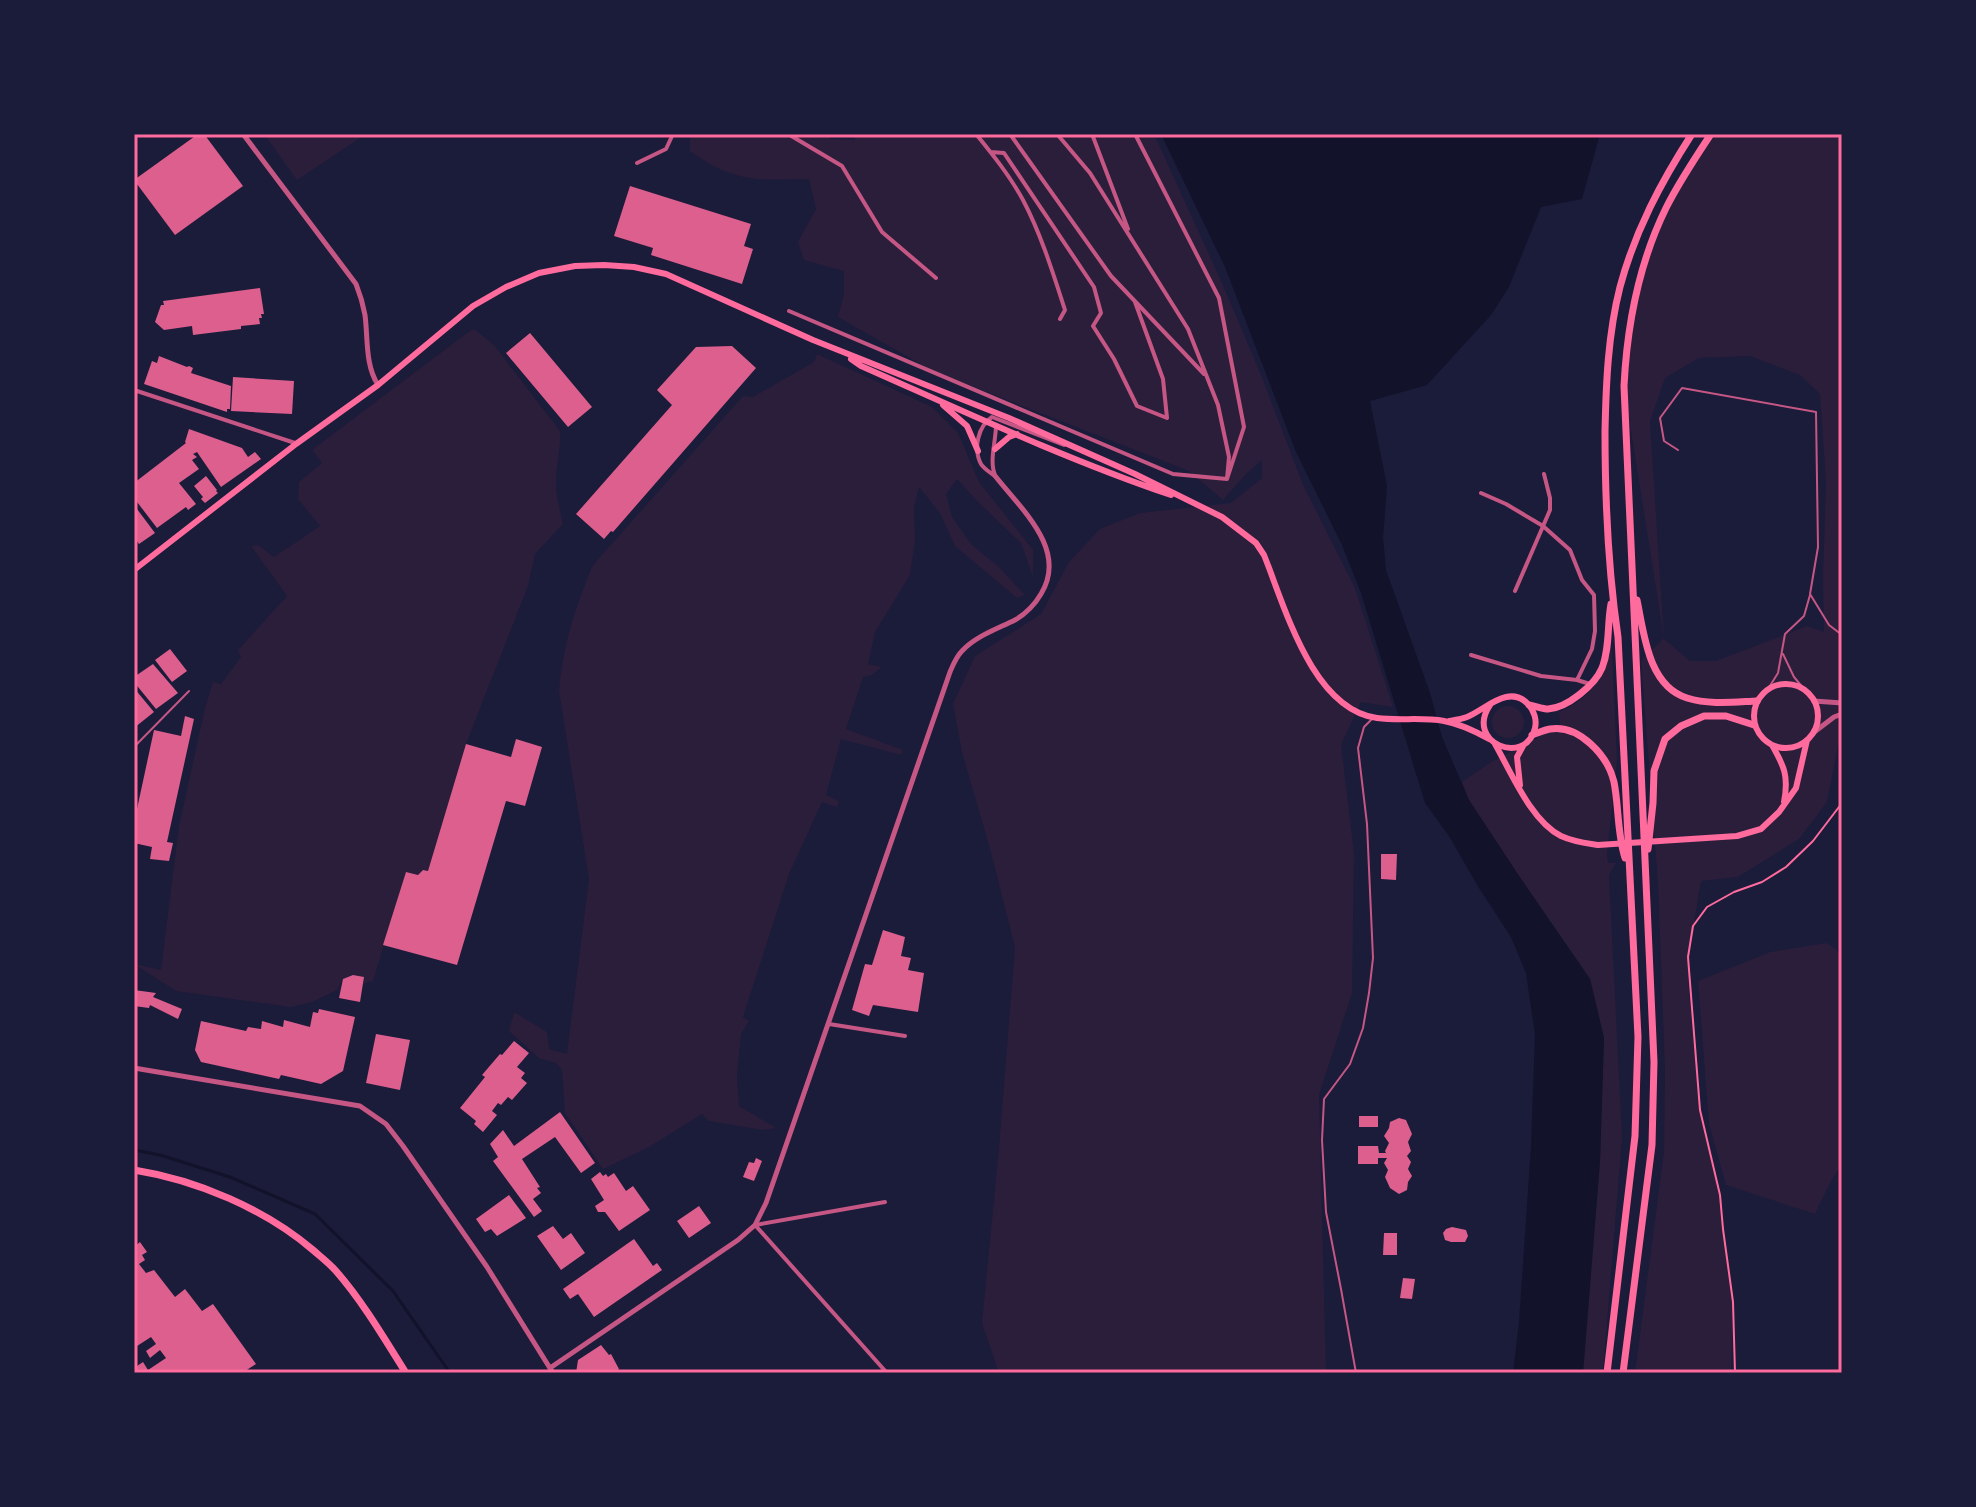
<svg xmlns="http://www.w3.org/2000/svg" width="1976" height="1507" font-family="'DM Sans',sans-serif">
	<rect width="100%" height="100%" fill="#1b1b3a"/>
	<!-- green -->
	<path fill="#2a1e3b" fill-rule="evenodd" d="M264 134H366L297 180Z
		M690 134H830V139L855 140V134H1154L1222 283 1261 375 1304 487 1355 588 1393 707 1361 702 1341 745 1354 853 1352 993 1319 1095 1326 1373H999L982 1323 999 1148 1015 947 990 849 962 752 953 704 975 656 1041 614 1069 562 1100 529 1140 513 1231 503 1262 478V460L1246 474 1223 500 1189 471 933 371 838 317 844 295V271L804 260 798 242 816 209 809 179C757 180 734 183 690 151Z
		M1711 134H1842V744L1838 746 1827 802 1799 839 1738 877 1701 881 1688 957 1689 992 1700 1110 1720 1195 1723 1229 1733 1302 1731 1373H1635L1664 1152 1665 1069 1658 883 1641 661 1664 638 1624 387 1639 285 1665 210ZM1750 356 1800 375 1820 394 1826 483 1823 578 1824 632 1807 626 1716 661H1690L1664 639 1650 421 1665 378 1699 358Z
		M474 329 494 345 560 431C561 447 557 462 556 478 555 494 560 509 563 524L535 554 528 586 466 744 428 871 423 870 418 875 406 872 373 981 363 984 364 977 352 975 343 979 337 990 312 1002 291 1007 176 991 134 964 161 970 179 826 205 708 213 682 221 684 241 657 238 650 287 596 251 546 258 545 274 557 320 526 298 499 299 482 322 463 312 450 467 333Z
		M817 354 932 407 958 433 979 482 1033 550V577L1021 543 978 502 957 479 946 494 952 517 971 544 999 567 1025 595 1017 598 955 546 940 513 919 487 914 508 915 540 910 575 875 632 868 664 882 667 872 675 863 677 846 729 903 750 901 755 841 739 826 795 839 801 837 807 822 802 789 874 743 1017 749 1021 741 1034 737 1075 739 1106 776 1128 762 1130 709 1121 702 1114 649 1147 603 1169 565 1113 562 1070 556 1063 539 1058 509 1031 514 1012 547 1032 549 1049 567 1054 589 879 559 691C562 648 576 604 593 565L743 396 753 397 814 362Z
		M1612 648 1617 760 1607 854 1608 863H1616L1609 875 1622 1137 1603 1373H1583L1600 1161 1604 1038 1590 979 1517 873 1469 800 1462 782 1491 762 1560 726 1559 712C1591 698 1601 681 1612 648Z
		M1492 722a16 16 0 1 1 32 0a16 16 0 1 1-32 0Z
		M1827 943 1842 954V1164L1831 1181 1815 1214 1726 1185 1709 1124 1698 981 1770 952Z"/>
	<!-- water -->
	<path fill="#12122b" d="M1161 134H1600L1582 199 1541 207 1509 287 1491 315 1427 385 1370 401 1387 486 1383 538 1386 570 1430 693 1442 737 1469 800 1517 873 1590 979 1604 1038 1600 1161 1583 1373H1513L1519 1322 1531 1147 1535 1035 1526 973 1511 937 1479 888 1449 836 1425 803 1361 593 1342 545 1296 452 1225 267Z"/>
	<g fill="none" stroke-linecap="round" stroke-linejoin="round">
		<!-- stream -->
		<path stroke="#12122b" stroke-width="3" d="M134 1150 160 1155 230 1177 315 1214 393 1291 450 1373"/>
	</g>
	<!-- building -->
	<path fill="#dd5f8e" d="M198 134H204L243 186 175 235 134 180Z
		M630 186 751 224 744 246 753 249 742 284 651 255 653 248 614 236Z
		M260 288 264 314H261L262 318H259L260 324 241 326V329L193 335 192 326 164 330 155 322 161 305H164L163 301Z
		M530 333 592 407 568 427 506 353Z
		M732 346 756 368 613 532 611 531 604 539 576 514 672 405 657 390 696 347Z
		M159 356 187 367 189 366 193 368 191 373 231 386 230 409H227V412L144 384 152 361 157 363Z
		M233 377 294 381 292 414 231 411Z
		M189 429 242 448 248 457 255 452 261 459 221 487 197 452 193 454 197 457 192 460 199 469 179 483 196 504 188 510 186 507 157 528 134 498V483L186 443 185 442Z
		M206 476 217 490 216 491 218 493 205 503 201 499 203 497 194 486Z
		M134 505 155 533 139 544 134 537Z
		M170 649 187 671 172 682 155 660Z
		M153 664 178 693 156 709 134 682V677Z
		M134 688 154 712 134 728Z
		M185 716 194 719 167 842 173 843 169 861 150 859 152 847 134 843V823L154 730 181 736Z
		M516 739 542 747 525 806 506 801 457 965 383 945 406 872 418 875 423 870 428 871 466 744 511 757Z
		M1381 854H1397L1396 880 1381 879Z
		M883 930 905 937 901 956 911 958 908 970 924 973 918 1012 873 1005 869 1016 852 1010 865 964 872 965Z
		M353 975 364 977 360 1002 339 998 343 979Z
		M134 990 156 993 153 997 182 1009 178 1019 150 1005 149 1008 134 1006Z
		M319 1009 355 1017 343 1071 321 1084 281 1075 279 1079 201 1062 195 1050 201 1021 246 1031 248 1027 261 1029 262 1021 283 1027 284 1020 310 1027 313 1012 318 1013Z
		M376 1034 410 1040 400 1090 366 1083Z
		M514 1041 529 1053 517 1067 525 1073 521 1078 527 1083 512 1100 508 1097 501 1105 498 1103 492 1111 497 1115 483 1132 474 1124 476 1121 460 1108 485 1077 482 1075 500 1054 502 1055Z
		M560 1112 595 1163 581 1173 555 1137 522 1159 540 1187 537 1188 541 1193 533 1199 542 1211 534 1217 493 1161 498 1157 490 1144 503 1130 514 1146Z
		M1359 1116H1378V1127H1359Z
		M1399 1118 1406 1120 1412 1134 1408 1142 1411 1151 1407 1156 1411 1162 1408 1169 1412 1176 1408 1182 1407 1190 1399 1194 1390 1188 1385 1177 1388 1170 1384 1163 1387 1158H1378V1164H1358V1146H1378L1379 1153H1386L1385 1151 1389 1143 1384 1136 1389 1128 1390 1122Z
		M756 1158 762 1161 754 1181 743 1177 749 1162 754 1163Z
		M600 1172 603 1176 606 1174 608 1177 614 1173 626 1191 633 1186 650 1210 619 1231 605 1212H598L595 1206 604 1200 591 1179Z
		M509 1195 526 1218 497 1236 491 1229 485 1232 476 1219Z
		M699 1206 711 1223 689 1238 677 1221Z
		M553 1226 563 1239 571 1233 585 1253 561 1270 537 1236Z
		M1452 1227 1466 1230 1468 1236 1465 1242H1451L1445 1240 1443 1233 1446 1229Z
		M1384 1233H1397V1255H1383Z
		M634 1239 653 1266 657 1263 662 1270 594 1317 578 1294 570 1299 563 1289Z
		M140 1242 147 1252 142 1255 145 1260 139 1264 146 1273 154 1270 175 1297 185 1289 202 1311 213 1304 256 1364 242 1373H134V1368L143 1362 148 1370 166 1358 160 1350 150 1358 146 1351 156 1344 151 1337 134 1348V1247Z
		M1403 1278 1415 1279 1412 1299 1400 1298Z
		M601 1345 609 1355 611 1354 619 1369 613 1373H576L578 1360Z"/>
	<g fill="none" stroke-linecap="round" stroke-linejoin="round">
		<!-- path -->
		<path stroke="#ff6b9d" stroke-width="2" d="M1735 1373 1733 1302 1723 1229 1720 1195 1700 1110 1688 957 1693 926 1707 907 1734 892 1762 882 1786 867 1813 841 1842 803"/>
		<!-- service -->
		<path stroke="#c65784" stroke-width="2" d="M1678 450 1664 441 1660 418 1682 388 1816 412 1818 547 1810 594 1829 625 1842 635
			M1783 654 1794 677 1804 689
			M1768 689 1778 673 1785 634 1804 616 1810 595
			M134 750 135 746 189 691
			M1356 1373 1341 1289 1326 1212 1322 1140 1324 1099 1350 1064 1363 1028 1369 993 1373 958 1367 824 1358 748 1364 727 1373 718"/>
		<!-- minor -->
		<path stroke="#c65784" stroke-width="4" d="M788 134 842 166 882 232 936 278
			M976 134C993 155 1010 176 1023 200 1041 234 1053 273 1065 310L1060 319
			M1010 134 1111 276 1204 374
			M1057 134 1090 173 1188 329 1218 405 1229 457 1227 479 1244 427 1219 298 1135 134
			M1092 134 1128 229
			M991 152 1004 153 1094 287 1101 313 1093 326 1114 359 1137 406 1167 418 1163 379 1135 302
			M637 163 666 149 673 134
			M789 311 1173 474 1227 479
			M134 390 295 443
			M995 475C989 461 996 441 996 425
			M996 477C991 473 984 469 981 464 973 449 978 426 992 417L1064 445
			M1481 493 1506 504 1543 526 1570 550 1582 580 1594 595 1595 631 1592 649 1577 680
			M1515 591 1550 510V498L1544 474
			M1471 655 1541 676 1577 680 1590 684
			M829 1024 905 1036
			M755 1225 887 1373
			M755 1225 885 1202"/>
		<!-- tertiary -->
		<path stroke="#c65784" stroke-width="5" d="M243 134 356 284C360 294 363 304 365 315 368 338 365 365 378 385
			M1814 701 1842 703
			M1813 733 1834 717 1842 714
			M134 1068 360 1106 386 1124 403 1146 487 1267 553 1373
			M550 1368 738 1240 755 1225 766 1203 950 672C953 665 956 657 962 651 976 636 997 629 1015 620 1027 613 1034 606 1041 594 1068 550 1022 510 996 477"/>
		<!-- secondary -->
		<path stroke="#ff6b9d" stroke-width="6" d="M851 359 861 366C963 411 1065 459 1171 495
			M943 405 967 426 978 451
			M995 449 1009 437 1017 434
			M134 570 296 444 378 385 473 306 506 287 539 273 575 266 604 265 634 267 666 274 813 340 1009 418 1135 474 1222 517 1256 543 1264 555C1285 607 1312 709 1377 718 1399 721 1422 717 1444 721 1460 724 1475 731 1489 739
			M1754 716a32 32 0 1 1 64 0a32 32 0 1 1-64 0Z
			M1449 721C1455 720 1462 719 1467 717 1486 709 1510 683 1529 705 1534 711 1537 720 1535 728 1526 767 1464 743 1490 705
			M1495 744C1511 772 1531 821 1561 836 1574 842 1585 843 1598 845L1737 836 1761 829 1779 812 1796 788 1807 740
			M1772 745C1784 766 1789 776 1784 802
			M1520 785 1517 757 1523 746"/>
		<!-- primary -->
		<path stroke="#ff6b9d" stroke-width="7" d="M134 1170C197 1180 265 1209 313 1250 321 1257 329 1263 336 1271 363 1302 384 1338 406 1373"/>
		<!-- trunk -->
		<path stroke="#ff6b9d" stroke-width="7" d="M1637 600C1644 633 1648 686 1687 698 1709 705 1734 702 1757 701
			M1529 705C1535 706 1543 709 1548 709 1567 708 1595 685 1602 668 1610 648 1607 625 1611 604
			M1532 735C1538 733 1544 730 1550 729 1579 724 1608 756 1614 782 1619 807 1617 833 1625 858
			M1648 849 1653 803 1654 771 1665 739 1681 726 1704 716H1726L1754 725
			M1607 1373 1635 1136 1638 1037 1618 637C1608 569 1605 500 1605 432 1606 383 1608 334 1620 287 1635 231 1661 182 1692 134
			M1623 1373 1652 1145 1654 1062 1624 386C1627 326 1639 263 1666 208 1679 182 1695 158 1711 134"/>
	</g>
	<!-- border -->
	<rect width="1976" height="1507" fill="none" stroke="#1b1b3a" stroke-width="272"/>
	<rect x="136" y="136" width="1704" height="1235" fill="none" stroke="#ff6b9d" stroke-width="3"/>
</svg>
